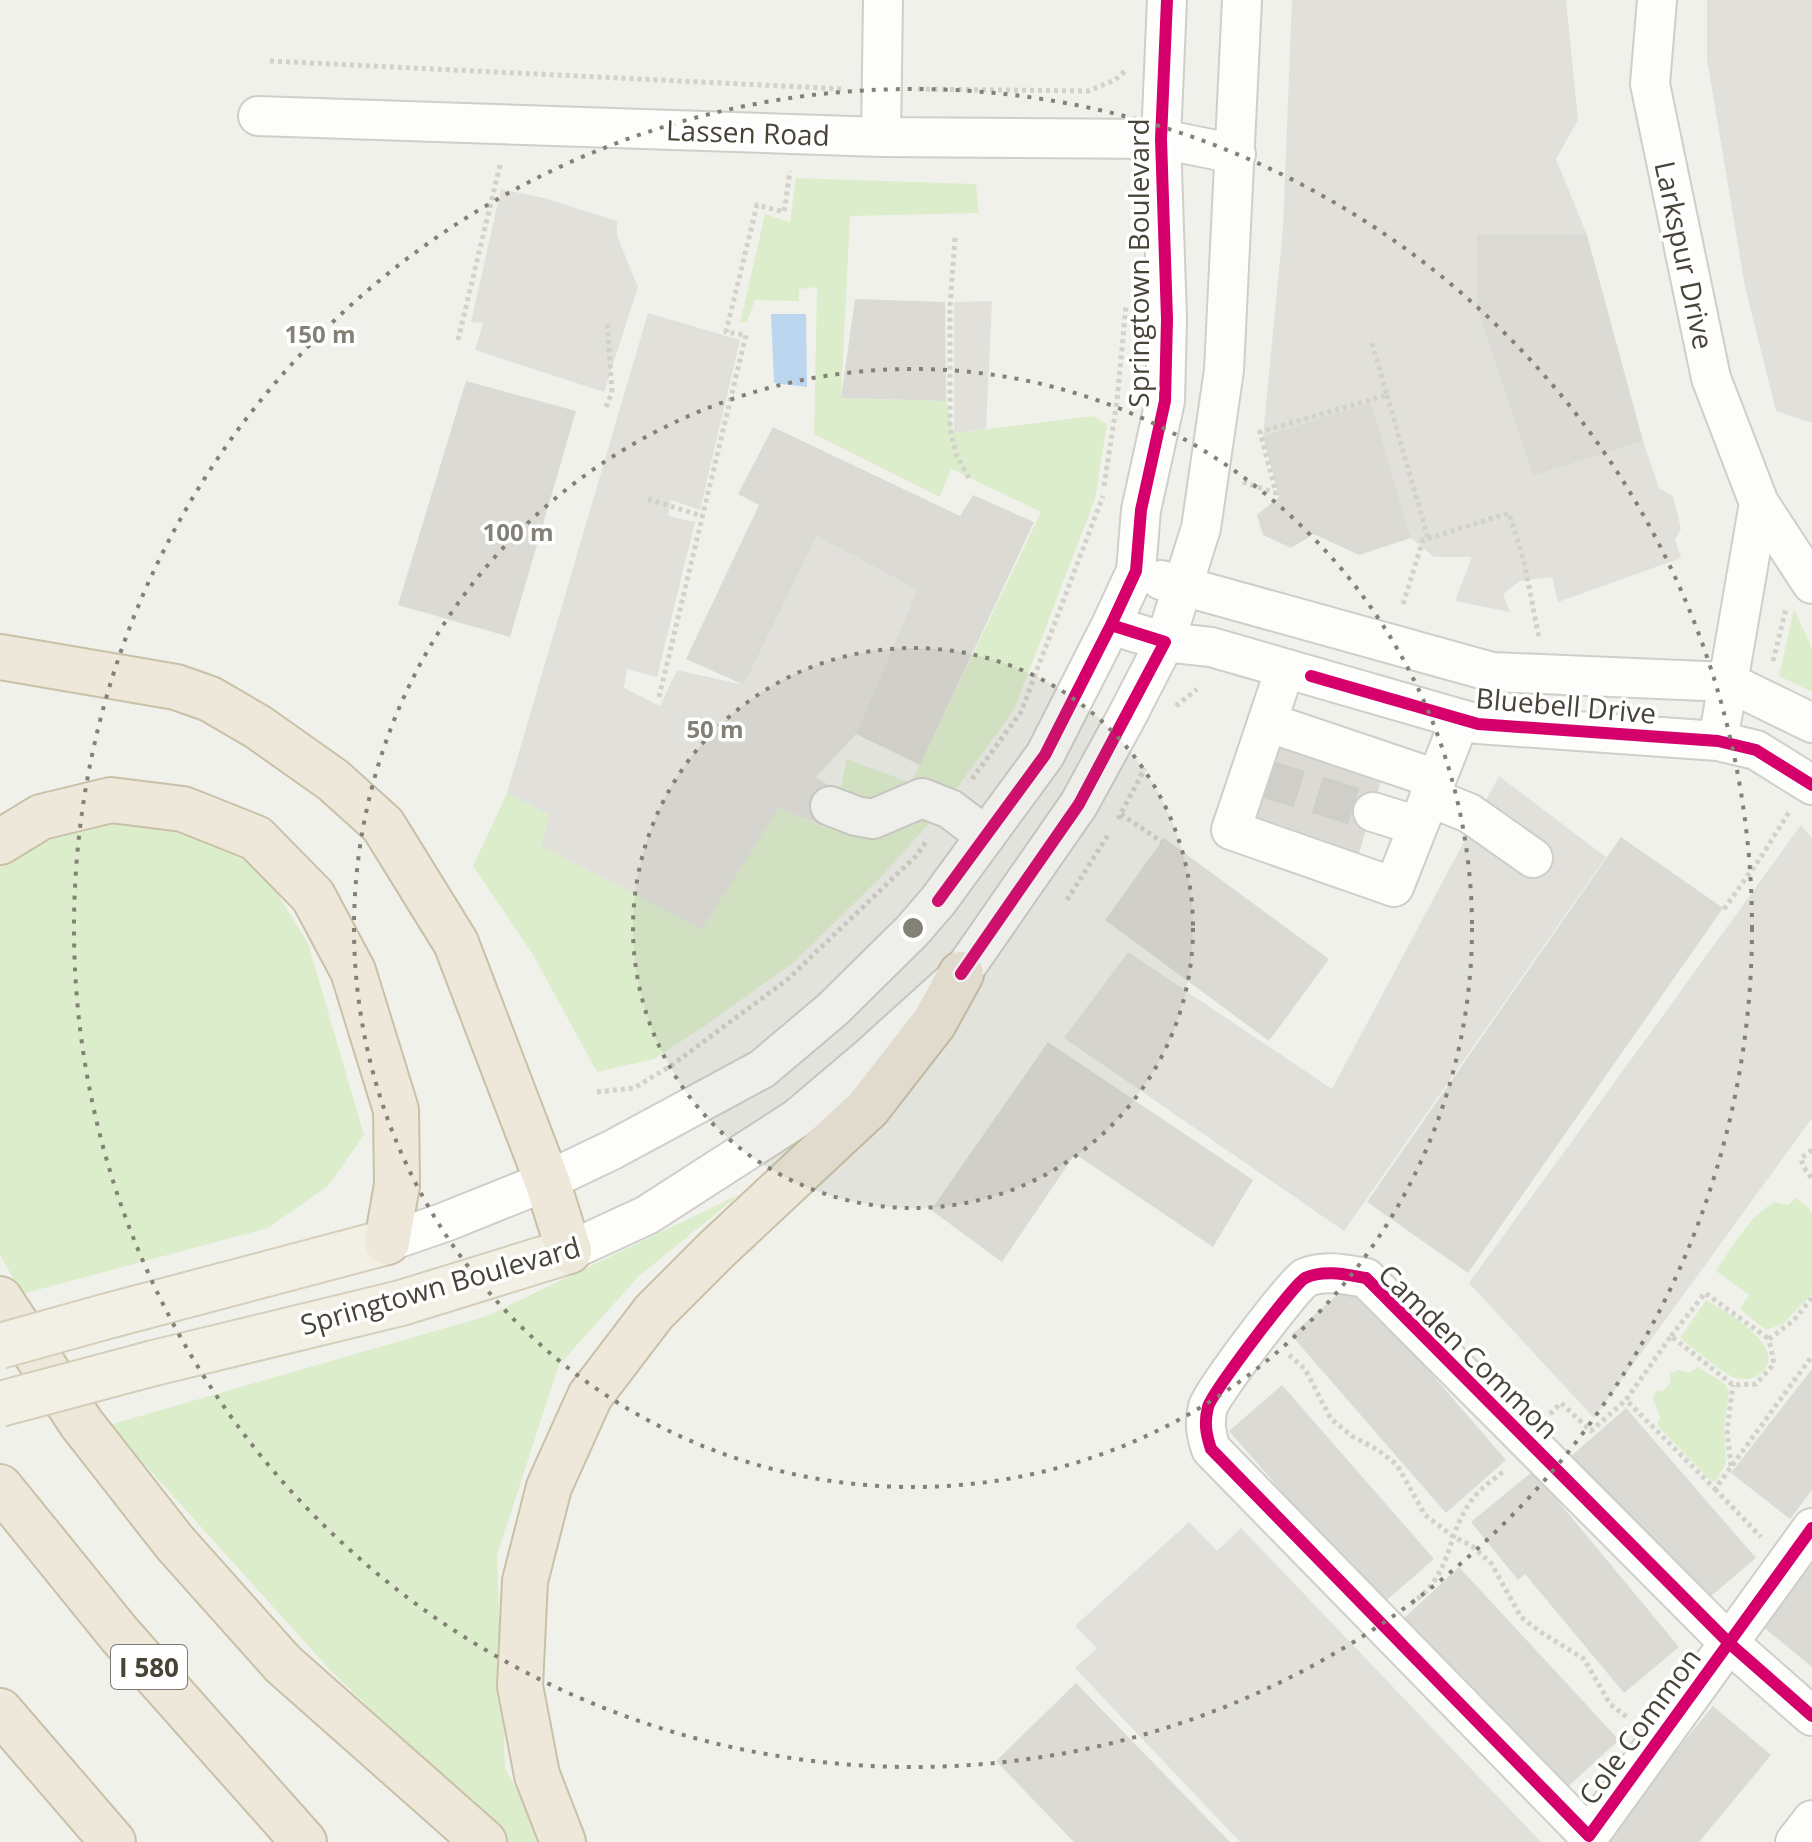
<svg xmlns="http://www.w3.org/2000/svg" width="1812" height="1842" font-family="'Open Sans',sans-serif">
	<rect width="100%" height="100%" fill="#f1f1ec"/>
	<!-- green -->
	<path fill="#dcedcc" d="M796 178 976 184 979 213 850 216 841 398 946 401 954 433 1093 416 1107 424 1095 499 1014 710 940 811 881 877 794 962 706 1025 654 1059 597 1072 532 953 473 866 507 793 550 815 542 846 702 928 779 808 825 828 838 800 847 759 911 783 1041 512 951 469 940 497 814 434 817 287 799 289V301L755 300 747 322 740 323 765 214 790 222Z
		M1794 609 1812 648V692L1779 676Z
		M79 819H149L214 837 268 879 308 943 364 1135 328 1186 268 1228 22 1294 0 1255V865L18 849Z
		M740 1194 639 1276 559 1365 497 1555 505 1768 547 1842H508L330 1670 109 1425 487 1316Z
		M1796 1198 1809 1208 1812 1214V1294L1783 1324 1766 1330 1742 1311 1740 1308 1749 1295 1716 1271C1733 1247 1748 1216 1775 1202L1788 1205Z
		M1706 1300C1725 1310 1792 1349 1760 1374 1754 1379 1743 1380 1736 1378 1724 1375 1692 1347 1680 1338Z
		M1698 1367 1725 1384 1729 1391 1724 1427 1726 1464 1715 1482 1711 1481 1657 1425 1660 1417 1653 1399 1656 1390 1663 1391 1671 1382 1669 1373 1679 1370 1689 1373Z"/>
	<!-- parking -->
	<path fill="#e1e0db" d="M1292 0H1566L1578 120 1556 159 1587 235 1477 234V309L1533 476 1643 441 1659 488 1673 496 1681 529 1675 539 1681 558 1558 602 1552 577 1520 581 1503 594 1510 612 1455 601 1472 557H1434L1411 538 1371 402 1263 436 1283 228Z
		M1707 0H1812V423L1776 411 1745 287 1707 59Z
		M501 189 544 198 617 221V236L638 287 604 392 475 350 483 323 471 322Z
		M992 301 986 429 954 433V302Z
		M648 313 740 340 700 510 671 500 668 516 695 522 657 677 627 669 624 688 660 706 677 670 744 685 817 536 917 590 856 734 816 777 834 789 822 826 779 808 702 929 541 846 549 815 507 793Z
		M1499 776 1606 857 1344 1231 1064 1038 1128 952 1332 1089Z
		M1801 825 1812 838V1118L1594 1418 1469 1283Z
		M1189 1522 1217 1551 1241 1528 1541 1842H1240L1075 1668 1097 1648 1075 1626Z"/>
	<!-- water -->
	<path fill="#bcd6f0" d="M771 314H806L807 387 774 383Z"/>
	<!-- building -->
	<path fill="#dbdad4" d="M1477 234 1587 235 1643 441 1533 476 1477 309Z
		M855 299 945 302 946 401 841 398Z
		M466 381 576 411 510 637 398 605Z
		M1371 402 1411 538 1359 555 1314 534 1291 548 1263 535 1257 515 1279 497 1263 436Z
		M773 427 960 516 973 495 1034 522 920 765 856 734 917 590 817 536 744 685 686 659 759 505 738 494Z
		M1279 727 1387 762 1358 856 1250 821Z
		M1621 837 1723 908 1468 1273 1367 1202Z
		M1164 838 1329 959 1269 1041 1105 920Z
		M1048 1042 1253 1180 1213 1247 1075 1154 1002 1262 931 1210Z
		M1352 1282 1506 1460 1446 1513 1291 1335Z
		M1812 1369V1490L1790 1519 1731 1473Z
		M1282 1385 1434 1559 1381 1605 1229 1431Z
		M1626 1408 1756 1558 1698 1607 1569 1458Z
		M1533 1471 1679 1647 1624 1693 1525 1574 1518 1580 1471 1522Z
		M1812 1563V1667L1761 1625Z
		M1459 1567 1619 1740 1562 1792 1402 1620Z
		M1076 1683 1230 1842H1074L996 1761Z
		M1713 1706 1771 1755 1699 1842H1600Z"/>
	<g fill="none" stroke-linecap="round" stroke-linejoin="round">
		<!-- minor-tunnel -->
		<path stroke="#cfcec8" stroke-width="38" stroke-dasharray="38 19" stroke-linecap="butt" d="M1263 778 1373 812"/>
		<!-- minor casing -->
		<g stroke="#cfcec9" stroke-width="42">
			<path id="minor" d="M1657 0 1650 84 1711 378 1759 503 1812 584
				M258 116 881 137 1161 139 1236 154
				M881 137 883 0
				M1161 580 1492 672 1728 682 1812 723
				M1111 625 1165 642 1211 647 1478 724 1718 741 1756 750 1812 785
				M1285 669 1231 830 1394 887 1460 720
				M1267 722 1436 779
				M1718 741 1759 503
				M1429 797 1469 813 1533 858
				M830 806 856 816 873 819 922 798 950 809 986 836
				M1373 812 1418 826
				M387 1242 445 1222 547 1181 612 1150 762 1069 833 1009 912 931 938 901 1045 755 1111 625 1136 571 1141 510 1165 401 1167 319 1161 139 1167 0
				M569 1251 647 1215 796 1119 867 1059 961 974 1079 804 1127 716 1165 642 1201 528 1224 370 1242 0
				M1812 1528 1589 1836 1211 1449C1206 1434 1204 1423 1208 1407 1211 1394 1294 1284 1305 1278 1324 1269 1348 1275 1366 1278L1729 1643 1812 1716
				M1795 1842 1812 1820"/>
		</g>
		<!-- major casing -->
		<g stroke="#d4cfb9" stroke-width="48">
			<path id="major" d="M104 1317 387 1242
				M154 1363 401 1303 569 1251"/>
		</g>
		<!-- highway casing -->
		<g stroke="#c9c1a7" stroke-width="48">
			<path id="highway" d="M0 657 176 687 210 699 258 727 333 780 383 825 456 943 547 1181 569 1251
				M0 842 41 817 111 800 183 809 256 838 313 896 353 971 396 1110 397 1185 387 1242
				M0 1299 81 1423 175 1543 283 1664 484 1842
				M0 1487 120 1635 304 1842
				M0 1711 113 1842
				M563 1842 537 1775 520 1686 525 1581 549 1487 590 1396 654 1312 717 1249 868 1108 934 1023 961 974"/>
		</g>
		<!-- path -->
		<path stroke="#d2d1ca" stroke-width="5" stroke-dasharray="4 4" stroke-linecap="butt" d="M270 61 844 89
			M918 89 1088 91 1115 80 1126 70
			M955 238 950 306V428L956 454 970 480
			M458 340 501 161
			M1387 395 1428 538
			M606 407 612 392 607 321
			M1243 482 1276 493 1260 432 1387 395 1371 340
			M1104 486 1117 401 1126 306
			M648 499 702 516
			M1403 604 1423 540 1509 513 1524 561 1539 638
			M1773 661 1786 609
			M659 697 746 335 726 332 757 205 784 212 790 171
			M1176 706 1197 689
			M972 779 1021 712 1103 496
			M1121 814 1162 842
			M1118 819 1145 768
			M1067 900 1108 835
			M1724 909 1761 857 1789 812
			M597 1092 634 1088 672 1065 788 979 916 856 928 839
			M1812 1150 1801 1158 1803 1166 1812 1179
			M1812 1298 1793 1321 1769 1339 1774 1364 1756 1384 1733 1385 1671 1336 1626 1400 1715 1489 1812 1356
			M1671 1336 1705 1293 1769 1339
			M1289 1355 1305 1369 1331 1419 1352 1436 1378 1450 1397 1465 1425 1515 1454 1537 1472 1546 1491 1563 1521 1617 1539 1631 1584 1659 1610 1704 1628 1718
			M1550 1414 1561 1403 1591 1431 1626 1400
			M1731 1466 1727 1430 1733 1385
			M1715 1489 1761 1537
			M1411 1604C1454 1573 1445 1537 1471 1501 1479 1489 1493 1480 1504 1471"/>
		<!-- minor -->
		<use href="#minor" stroke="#fdfdfc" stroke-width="38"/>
		<!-- major -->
		<use href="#major" stroke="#f2efe4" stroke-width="44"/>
		<!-- highway -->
		<use href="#highway" stroke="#ede8d9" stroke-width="44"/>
		<!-- major-bridge casing -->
		<g stroke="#d4cfb9" stroke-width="48" stroke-linecap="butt">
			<path id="major-bridge" d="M0 1346 104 1317
				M0 1404 154 1363"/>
		</g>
		<!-- major-bridge -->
		<use href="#major-bridge" stroke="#f2efe4" stroke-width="44"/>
		<!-- cycleway casing -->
		<g stroke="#fff" stroke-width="17">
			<path id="cycleway" d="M1311 676 1478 724 1718 741 1756 750 1812 785
				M938 901 1045 755 1111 625 1136 571 1141 510 1165 401 1167 319 1161 139 1167 0
				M961 974 1079 804 1165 642 1111 625
				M1812 1528 1589 1836 1211 1449C1206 1434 1204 1423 1208 1407 1211 1394 1294 1284 1305 1278 1324 1269 1348 1275 1366 1278L1729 1643 1812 1716"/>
		</g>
		<!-- cycleway -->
		<use href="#cycleway" stroke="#d6006c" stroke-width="12"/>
	</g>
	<!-- distance rings -->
	<circle cx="913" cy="928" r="280" fill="#838076" fill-opacity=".12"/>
	<g fill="none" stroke="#838076" stroke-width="4" stroke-dasharray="4 8">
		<circle cx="913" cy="928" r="280"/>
		<circle cx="913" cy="928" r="559"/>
		<circle cx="913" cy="928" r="839"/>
	</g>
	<g text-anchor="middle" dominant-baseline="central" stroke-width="7" stroke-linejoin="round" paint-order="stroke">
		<!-- shield labels -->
		<rect fill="#fff" stroke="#7f7b73" stroke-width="2" x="111" y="1645" width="76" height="44" rx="6"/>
		<g font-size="26" font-weight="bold" fill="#484337">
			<text x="149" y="1667">I 580</text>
		</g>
		<!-- street labels -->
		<g font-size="28" fill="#484337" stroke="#fff">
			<text transform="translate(748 132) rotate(2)">Lassen Road</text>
			<text transform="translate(1685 255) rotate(78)">Larkspur Drive</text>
			<text transform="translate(1138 263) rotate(-90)">Springtown Boulevard</text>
			<text transform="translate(1566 705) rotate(5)">Bluebell Drive</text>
			<text transform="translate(440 1285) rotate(-16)">Springtown Boulevard</text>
			<text transform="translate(1469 1351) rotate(44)">Camden Common</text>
			<text transform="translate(1639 1726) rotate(-54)">Cole Common</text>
		</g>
	</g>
	<circle cx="913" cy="928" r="12" fill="#838076" stroke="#fff" stroke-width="4"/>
	<g font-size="24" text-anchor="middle" font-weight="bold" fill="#838076" stroke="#fff" stroke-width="7" stroke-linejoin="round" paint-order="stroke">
		<text x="320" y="343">150 m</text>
		<text x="518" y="541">100 m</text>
		<text x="715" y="738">50 m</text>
	</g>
</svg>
